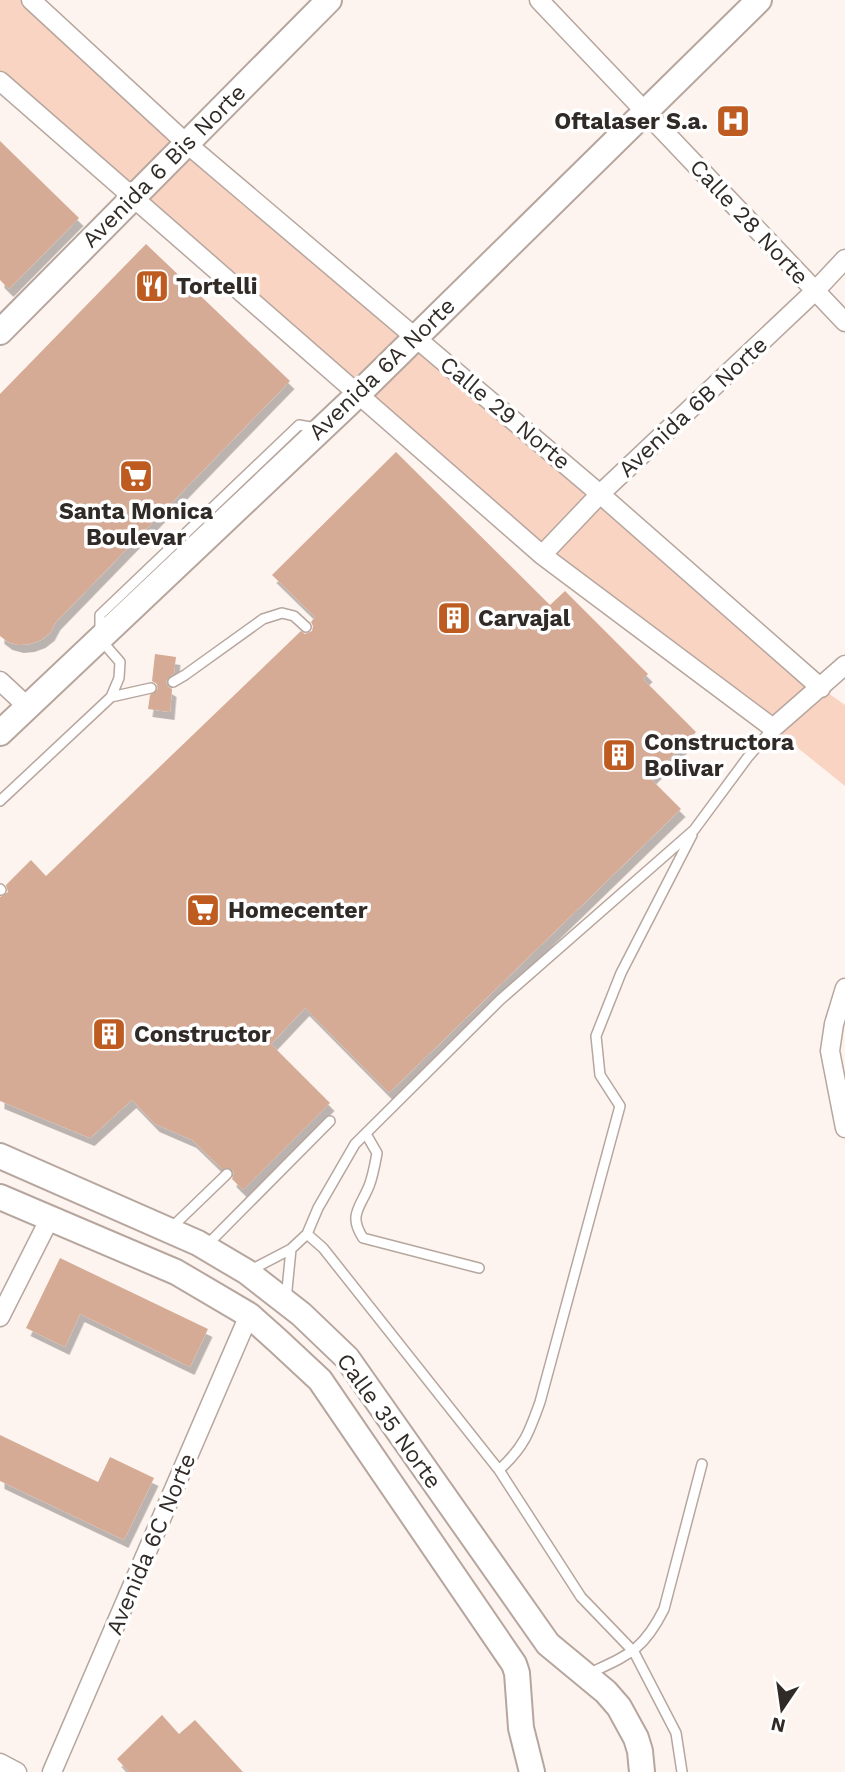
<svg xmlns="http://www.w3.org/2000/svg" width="845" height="1772" font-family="'Work Sans',sans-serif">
	<defs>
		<filter id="shadow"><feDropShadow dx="4.5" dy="8" stdDeviation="0" flood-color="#0004"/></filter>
	</defs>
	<rect width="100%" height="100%" fill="#fef4ef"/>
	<!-- green -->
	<path fill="#fad4c2" d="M0 0H31L821 688 845 705V786L773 728 542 555 0 81Z"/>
	<!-- building -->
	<path fill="#d6ab96" filter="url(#shadow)" d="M0 141 79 218 9 289 0 280Z
		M146 244 290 381 56 622 50 633 41 640 30 644 19 645 8 642 0 636V394Z
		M396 452 550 605 565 591 648 674 643 679 696 732 650 778 681 809 389 1093 305 1008 271 1044 330 1103 243 1190 232 1179 234 1173 232 1169H222L192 1140 155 1124 132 1100 90 1138 0 1101V897L8 892 6 885 31 860 46 876 301 631 305 634 312 631 313 626 311 622 315 617 272 575Z
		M155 654 176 657 174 673 166 681 167 686 172 689 170 712 148 709 150 695 158 689 157 684 152 681Z
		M60 1258 208 1329 190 1367 80 1314 65 1347 26 1328Z
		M0 1435 98 1482 110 1457 154 1478 124 1540 0 1481Z
		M162 1715 179 1734 195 1720 243 1772H129L117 1759Z"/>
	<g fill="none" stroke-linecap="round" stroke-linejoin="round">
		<!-- lane casing -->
		<g stroke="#b6a69e" stroke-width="12">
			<path id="lane" d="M173 682 185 675 263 619 282 613 294 616 306 627
				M111 697 151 688
				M0 801 111 697 119 678 120 662 100 639V615L299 425 316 428
				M0 889 1 890
				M366 1134 377 1153C375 1164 373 1176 369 1186 360 1208 348 1215 363 1238L479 1268
				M171 1228 227 1174
				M307 1234 323 1248 499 1470 581 1597 634 1652 676 1733 682 1772
				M206 1246 330 1121
				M249 1271 291 1249 307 1234 318 1208 355 1144 500 1000 694 830 748 757 773 728
				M286 1300 291 1249
				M499 1470C524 1447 529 1433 540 1402L620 1106 600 1075 596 1036 621 973 692 835
				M588 1674C628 1655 643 1651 664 1609L702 1464"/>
		</g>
		<!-- street casing -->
		<g stroke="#b6a69e" stroke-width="21">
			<path id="street" d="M31 0 186 143 600 494 821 688
				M539 0 845 322
				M0 81 542 555 773 728 845 665
				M542 555 600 494 815 291 845 259
				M0 681 28 707
				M845 988 834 1024 830 1051 845 1128
				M0 1317 50 1218
				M0 1763 17 1772
				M52 1772 249 1315"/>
		</g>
		<!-- secondary casing -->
		<g stroke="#b6a69e" stroke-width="28">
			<path id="secondary" d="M0 332 329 0
				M0 733 348 404 759 0
				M0 1156 198 1243 247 1272 301 1314 347 1358 548 1644 606 1692 619 1707 636 1738 640 1751 642 1772
				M0 1197 176 1272 249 1315 277 1340 320 1380 514 1664 517 1673 521 1728 532 1772"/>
		</g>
		<!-- lane -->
		<use href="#lane" stroke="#fff" stroke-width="9"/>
		<!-- street -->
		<use href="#street" stroke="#fff" stroke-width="18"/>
		<!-- secondary -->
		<use href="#secondary" stroke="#fff" stroke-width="24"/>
	</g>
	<!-- icons -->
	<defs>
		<g id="hospital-square" transform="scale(1.75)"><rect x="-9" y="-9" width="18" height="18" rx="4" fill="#bd5b21" stroke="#fff"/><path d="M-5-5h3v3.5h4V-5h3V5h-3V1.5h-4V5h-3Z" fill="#fff"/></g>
		<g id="restaurant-square" transform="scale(1.75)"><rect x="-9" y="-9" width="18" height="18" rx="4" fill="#bd5b21" stroke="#fff"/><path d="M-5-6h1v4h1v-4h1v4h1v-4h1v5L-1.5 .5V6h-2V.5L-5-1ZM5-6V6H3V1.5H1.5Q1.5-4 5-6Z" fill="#fff"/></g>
		<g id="supermarket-square" transform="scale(1.75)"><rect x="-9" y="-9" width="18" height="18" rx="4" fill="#bd5b21" stroke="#fff"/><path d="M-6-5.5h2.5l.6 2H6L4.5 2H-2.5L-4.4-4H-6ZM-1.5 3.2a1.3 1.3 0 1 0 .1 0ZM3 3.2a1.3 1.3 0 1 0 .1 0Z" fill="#fff"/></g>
		<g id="building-square" transform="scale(1.75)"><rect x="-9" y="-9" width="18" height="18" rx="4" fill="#bd5b21" stroke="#fff"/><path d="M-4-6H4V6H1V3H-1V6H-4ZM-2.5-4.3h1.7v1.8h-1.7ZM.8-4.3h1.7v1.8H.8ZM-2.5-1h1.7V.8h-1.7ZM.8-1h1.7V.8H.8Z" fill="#fff"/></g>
	</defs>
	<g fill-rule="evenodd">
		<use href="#hospital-square" x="733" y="121"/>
		<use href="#restaurant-square" x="152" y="286"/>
		<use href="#supermarket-square" x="136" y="476"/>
		<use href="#building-square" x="454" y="618"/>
		<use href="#building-square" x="619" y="755"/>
		<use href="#supermarket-square" x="203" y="910"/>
		<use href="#building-square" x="109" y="1034"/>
	</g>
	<g text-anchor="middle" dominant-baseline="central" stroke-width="7" stroke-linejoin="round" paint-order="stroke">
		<!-- poi labels -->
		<g font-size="23" font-weight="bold" fill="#312b28" stroke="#fff" text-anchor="start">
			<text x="708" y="121" text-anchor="end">Oftalaser S.a.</text>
			<text x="176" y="286">Tortelli</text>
			<text x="136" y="511" text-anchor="middle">Santa Monica<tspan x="136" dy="26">Boulevar</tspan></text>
			<text x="478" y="618">Carvajal</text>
			<text x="644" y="742">Constructora<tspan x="644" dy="26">Bolivar</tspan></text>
			<text x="228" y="910">Homecenter</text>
			<text x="134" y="1034">Constructor</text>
		</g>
		<!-- street labels -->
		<g font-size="23" fill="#312b28" stroke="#fff">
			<text transform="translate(164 166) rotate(-45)">Avenida 6 Bis Norte</text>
			<text transform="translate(749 222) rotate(47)">Calle 28 Norte</text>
			<text transform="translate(382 369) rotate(-44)">Avenida 6A Norte</text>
			<text transform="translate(693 407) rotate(-43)">Avenida 6B Norte</text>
			<text transform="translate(505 413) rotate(40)">Calle 29 Norte</text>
			<text transform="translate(389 1421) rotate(54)">Calle 35 Norte</text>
			<text transform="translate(151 1544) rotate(-67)">Avenida 6C Norte</text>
		</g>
	</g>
	<!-- north arrow -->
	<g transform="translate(782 1709) rotate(193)" stroke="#ffffff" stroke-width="5" paint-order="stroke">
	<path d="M0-5L12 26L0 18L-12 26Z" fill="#312b28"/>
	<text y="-10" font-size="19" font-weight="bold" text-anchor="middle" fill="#312b28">N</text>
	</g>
</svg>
